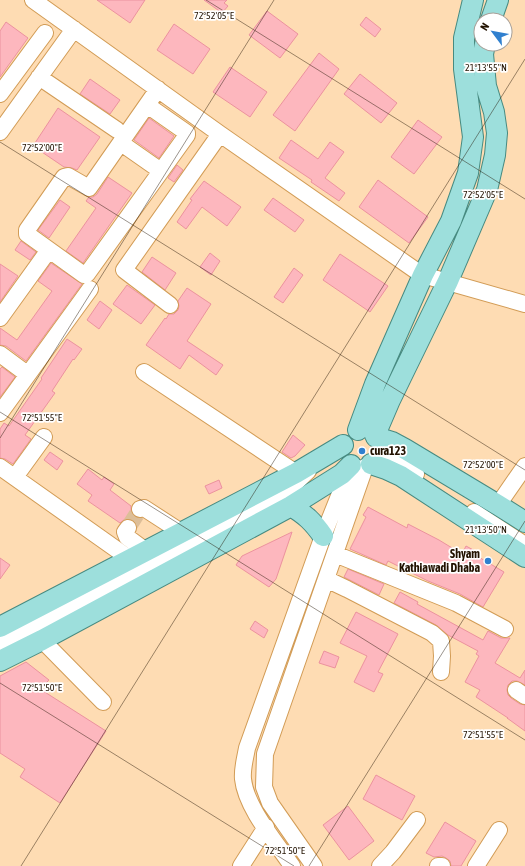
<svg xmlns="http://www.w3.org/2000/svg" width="525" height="866" font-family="'Asap Condensed',sans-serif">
	<rect width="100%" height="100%" fill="#fedcb3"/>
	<!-- building -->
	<path fill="#fdb7be" stroke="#ec929e" d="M97 0H145L130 23Z
		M204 0H227L224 3 228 6 222 13Z
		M267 11 298 34 280 58 249 35Z
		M366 17 381 29 375 37 360 25Z
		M6 22 28 38 0 77V31Z
		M174 24 210 49 193 74 157 50Z
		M319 53 339 69 295 131 273 115Z
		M230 67 267 92 250 117 213 92Z
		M360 74 397 103 381 123 344 94Z
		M90 79 120 100 110 114 80 94Z
		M58 108 100 137 77 170 72 168 64 167 33 146Z
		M149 118 174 136 159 158 134 140Z
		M418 120 442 137 414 174 391 157Z
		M291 140 318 159 330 142 344 152 325 178 345 193 339 201 311 182 312 180 279 158Z
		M177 165 183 170 174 182 168 178Z
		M108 177 132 193 83 263 66 251 96 208 86 201 89 197H93L97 194Z
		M378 180 428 217 409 243 359 207Z
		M204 181 241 207 227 226 202 207 186 229 177 222 192 200 190 199Z
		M273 198 304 220 295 232 264 210Z
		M60 200 70 207 49 238 38 230Z
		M21 241 36 252 30 260 15 250Z
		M210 253 220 261 211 275 200 267Z
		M340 254 388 286 370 312 323 280Z
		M152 257 176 273 165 290 142 272Z
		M51 263 82 284 26 361 6 346 0 345V328L17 340 52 291 38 281Z
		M0 264 18 276 0 302Z
		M294 268 303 275 283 303 274 297Z
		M127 285 155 305 141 324 113 304Z
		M187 288 211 304 187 341 223 365 216 375 189 355 180 369 146 345 165 318 166 319 169 314H174L178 310 179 306 178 301Z
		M100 301 112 310 99 329 87 320Z
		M67 339 82 349 74 360 73 359 52 391 55 393 25 435 31 439 13 464 5 459 0 458V429L4 423 9 426 42 379 41 378Z
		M2 367 15 377 0 397V369Z
		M293 435 305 445 295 456 291 458 282 452Z
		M50 452 63 461 57 470 44 460Z
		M88 469 102 480 104 477 114 484 110 490 131 506V511L133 516 131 519H125L120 523 88 501 92 495 77 484Z
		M219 480 222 488 209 494 205 486Z
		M368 507 407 528 408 524 439 540 462 554 466 546 479 553 477 556 504 572 483 607 460 594 428 581 388 561 386 565 350 549 366 517 363 515Z
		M292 532 276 579 269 587 236 565 242 556Z
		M0 558 10 565 0 579Z
		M348 569 384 584 379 595 344 577Z
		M400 592 418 602 417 604 483 640 488 631 501 638H510L495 663 520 678 525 670V685L517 681H512L508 685 507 690 508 695 511 698 520 704 525 705V731L507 718H508L476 697 480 690 465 682 479 656 476 654 478 651 448 635 436 625 394 603Z
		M356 612 398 634 378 672 383 674 374 692 354 682 367 656 340 643Z
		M255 621 268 630 264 638 250 629Z
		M324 651 339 657 335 668 319 663Z
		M26 662 49 680 40 689 106 731 60 803 20 777 25 769 0 753V676Z
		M376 775 415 796 402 820 363 799Z
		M348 806 374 841 349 860 323 825Z
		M445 822 476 841 461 866H451L450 861 446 858 442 856 434 857 426 853Z"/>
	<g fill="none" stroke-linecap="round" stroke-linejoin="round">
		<!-- minor-tunnel -->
		<path stroke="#ddbe98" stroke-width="16" stroke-dasharray="16 8" stroke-linecap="butt" d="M128 528 140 509"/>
		<!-- minor casing -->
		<g stroke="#d29c56" stroke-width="18">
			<path id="minor" d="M33 0 220 134 415 270 423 275 525 304
				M39 77 117 130
				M0 94 45 33
				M147 105 187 133V135L87 274 84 275 27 234V230L64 177 68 176 89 188 158 89
				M0 132 74 29
				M121 143 161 171
				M170 305 124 270 220 134
				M0 318 46 254
				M0 354 27 374
				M144 372 296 473
				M0 413 90 289
				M379 455 416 474
				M0 467 130 559
				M15 477 44 437
				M498 505 525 466
				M140 509 144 508 181 532
				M474 512 525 545
				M128 528 125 532 127 537 146 551
				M335 554 456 603 505 629
				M326 579 347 589 432 633 441 641 442 656 441 672
				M42 640 103 702
				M0 644 274 500 288 490 308 471
				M516 690 525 696
				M241 866 266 827
				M292 866C276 842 246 808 243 779 242 769 245 759 247 748L323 536 343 486 354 466
				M314 866 270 803 264 787 265 754 365 467
				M380 866 393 852 417 820
				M438 866H442
				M476 866 499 830"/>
		</g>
		<!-- major casing -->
		<g stroke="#478a80" stroke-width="22">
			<path id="major" d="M491 20 498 0
				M358 430 375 384 423 275 451 221 468 173 473 137 464 69V38L473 0
				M375 435 390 400 448 281 487 190 495 155 497 133 494 112 486 86 483 54 485 44
				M376 437 392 442 405 449 498 505 525 522
				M371 464 386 469 401 476 525 557
				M291 506C306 515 313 522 323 536
				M0 627 296 473 343 445
				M0 661 42 640 291 506 342 474 351 465"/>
		</g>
		<!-- minor -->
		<use href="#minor" stroke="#fff" stroke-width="16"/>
		<!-- major -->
		<use href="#major" stroke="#9ddfdc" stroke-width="20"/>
	</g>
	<!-- ticks -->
	<path fill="none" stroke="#221200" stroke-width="1" stroke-opacity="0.45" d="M206 0 525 199M0 142 525 470M0 412 525 740M0 438 274 0M0 683 294 866M21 866 525 59M309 866 525 521"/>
	<!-- markers -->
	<g fill="#3080cf" stroke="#fff" stroke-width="1.5">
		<circle cx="362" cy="451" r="4"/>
		<circle cx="488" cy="561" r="4"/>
	</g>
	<g text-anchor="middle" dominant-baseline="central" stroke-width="3.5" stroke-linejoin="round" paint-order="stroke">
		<!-- poi labels -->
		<g font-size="12" font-weight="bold" fill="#221200" stroke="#fff" text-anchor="start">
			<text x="370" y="451">cura123</text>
			<text x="480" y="554" text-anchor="end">Shyam<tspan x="480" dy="14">Kathiawadi Dhaba</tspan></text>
		</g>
	</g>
	<g font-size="10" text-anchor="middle" fill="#221200" stroke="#fff" stroke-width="3.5" stroke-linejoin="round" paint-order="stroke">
		<text x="214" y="19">72°52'05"E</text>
		<text x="486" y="71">21°13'55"N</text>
		<text x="42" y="151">72°52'00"E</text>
		<text x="483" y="198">72°52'05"E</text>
		<text x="42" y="421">72°51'55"E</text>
		<text x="483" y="468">72°52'00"E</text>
		<text x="486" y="533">21°13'50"N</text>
		<text x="42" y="691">72°51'50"E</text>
		<text x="483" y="738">72°51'55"E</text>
		<text x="285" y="854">72°51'50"E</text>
	</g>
	<!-- north arrow -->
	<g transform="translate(493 32) rotate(302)"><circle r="19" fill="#ffffff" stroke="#a7a099"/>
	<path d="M0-3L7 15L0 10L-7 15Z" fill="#3080cf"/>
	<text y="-6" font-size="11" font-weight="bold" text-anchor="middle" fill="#221200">N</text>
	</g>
</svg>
